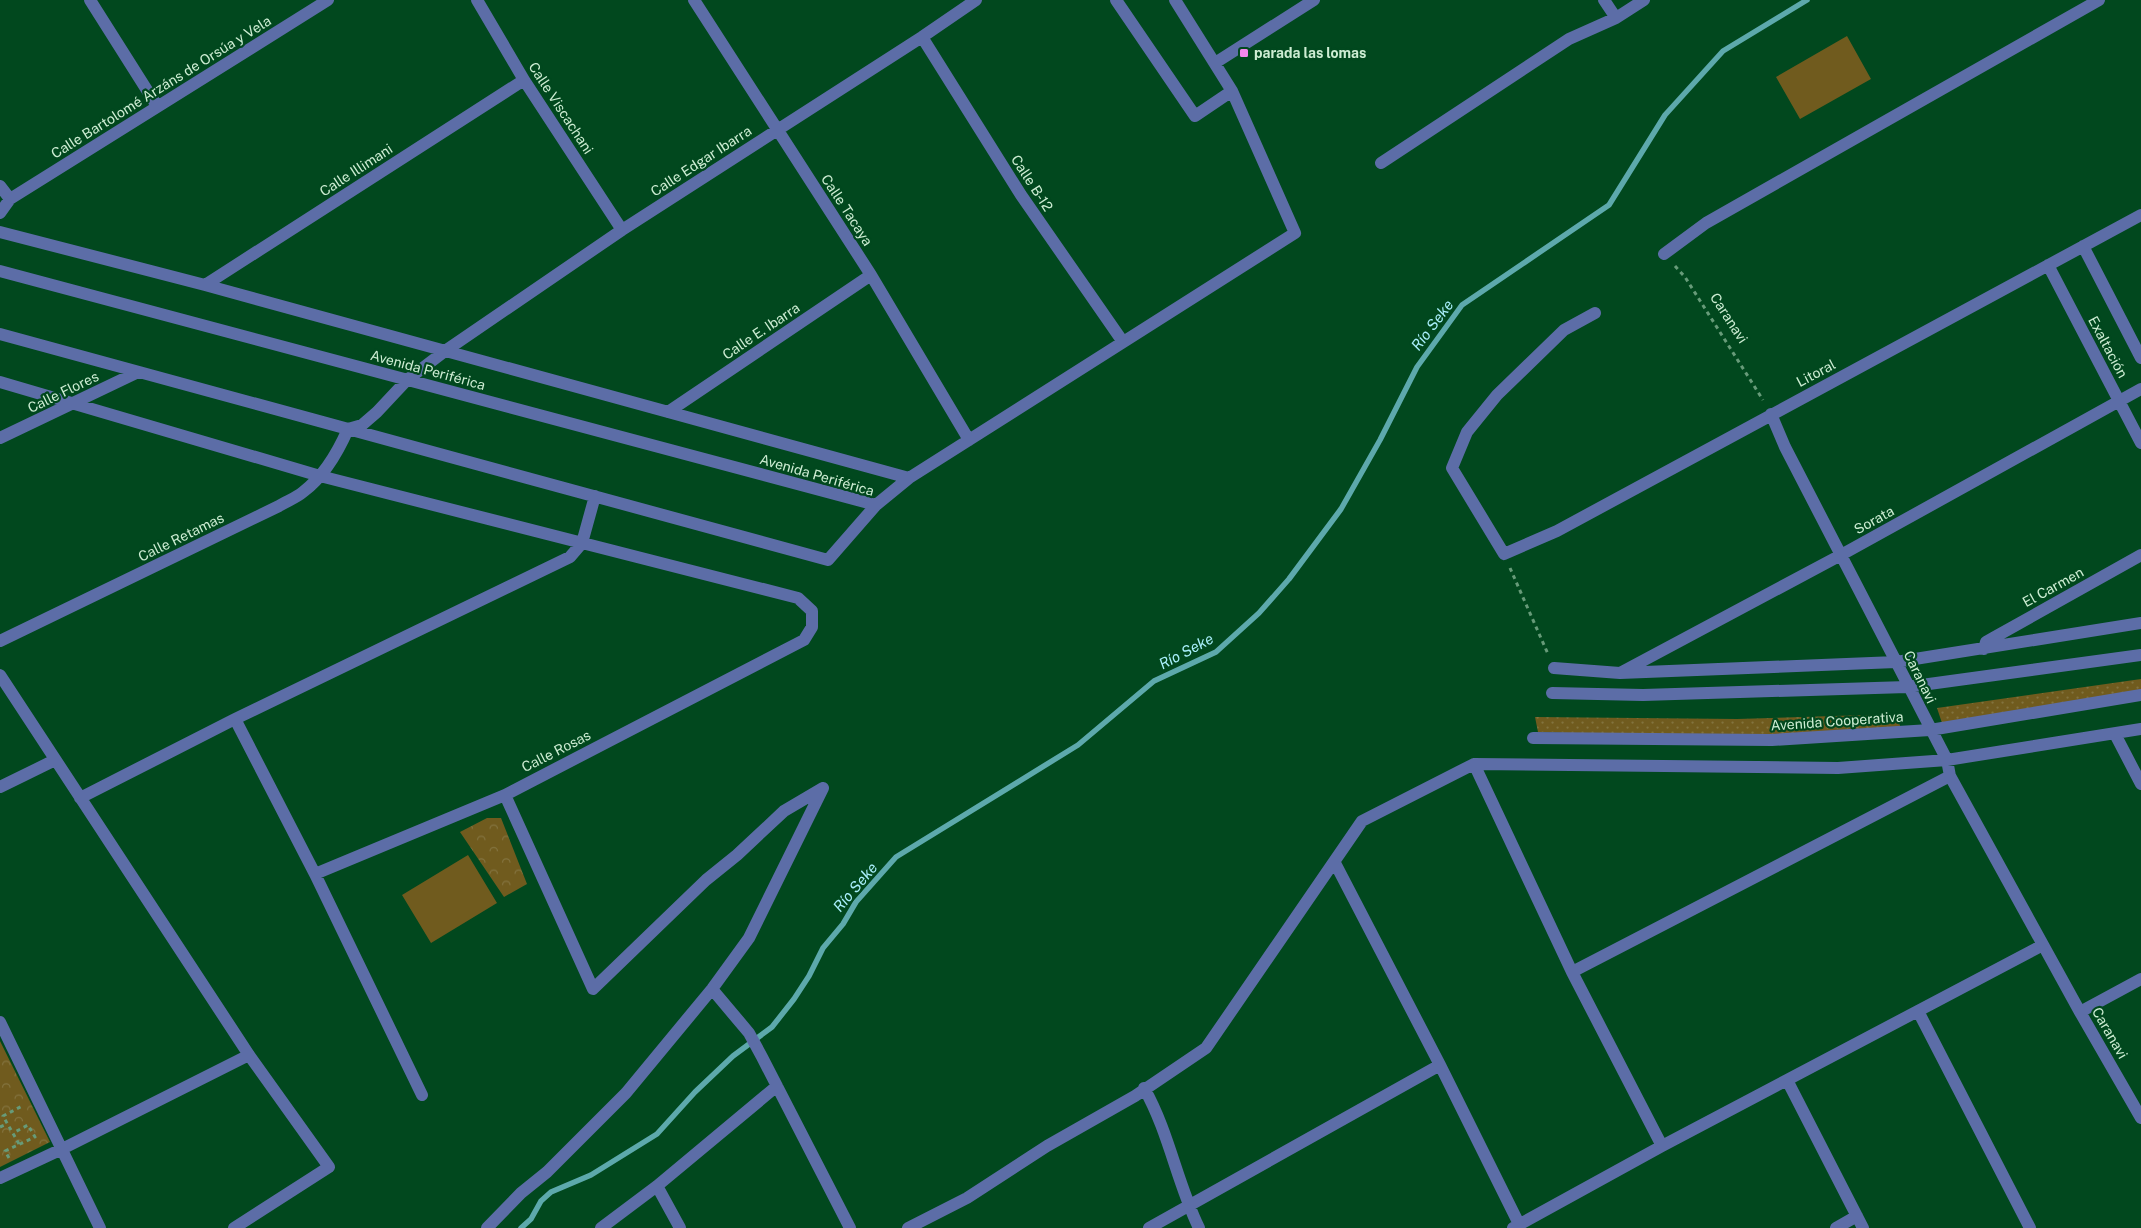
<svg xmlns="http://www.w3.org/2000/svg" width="2141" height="1228" font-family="'Public Sans',sans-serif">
	<defs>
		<pattern id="grass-dots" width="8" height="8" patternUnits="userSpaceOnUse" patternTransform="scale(1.25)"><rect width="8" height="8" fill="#705b1e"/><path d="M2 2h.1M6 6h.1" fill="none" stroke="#83733e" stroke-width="1.8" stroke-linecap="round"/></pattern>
		<pattern id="park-crowns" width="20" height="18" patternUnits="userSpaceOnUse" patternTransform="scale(1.25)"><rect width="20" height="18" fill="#705b1e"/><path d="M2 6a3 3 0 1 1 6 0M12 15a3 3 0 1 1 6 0" fill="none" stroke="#83733e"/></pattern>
	</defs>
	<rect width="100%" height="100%" fill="#01481e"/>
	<!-- grass -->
	<path fill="url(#grass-dots)" d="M2141 679V695L1942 723 1937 708Z
		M1898 714 1901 732 1738 739 1538 732 1535 717 1737 719Z"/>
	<!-- park -->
	<path fill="url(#park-crowns)" d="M487 818H501L527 884 504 897 460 832Z
		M0 1041 50 1142 0 1167Z"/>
	<!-- pitch -->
	<path fill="#705b1e" d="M1847 36 1871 79 1800 119 1776 77Z
		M468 855 497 903 431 943 402 895Z"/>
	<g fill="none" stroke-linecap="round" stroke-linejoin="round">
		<!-- stream -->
		<path stroke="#5da9ac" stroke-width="5.5" d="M521 1228 531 1219 541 1201 551 1192 591 1175 657 1134 695 1092 733 1056 772 1027 794 999 809 976 823 948 843 924 856 902 896 857 1078 745 1154 681 1216 652 1259 613 1289 579 1341 509 1380 440 1417 367 1462 305 1609 205 1665 115 1723 51 1807 0"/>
		<!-- path -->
		<path stroke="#679b79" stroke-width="3" stroke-dasharray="4 4" stroke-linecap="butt" d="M1675 266 1685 277 1763 400
			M1510 568 1548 654
			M0 1127 7 1124
			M19 1144 3 1116 24 1105
			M9 1158 5 1151 35 1137 28 1125 13 1133"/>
		<!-- minor -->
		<path stroke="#5c6da7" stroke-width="12" d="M90 0 157 106
			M477 0 524 80 622 230
			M694 0 871 275 969 440
			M1116 0 1195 116 1232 91
			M1604 0 1616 18
			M922 37 1021 195 1123 342
			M1215 63 1314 0
			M1381 163 1569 39 1616 18 1644 0
			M0 186 10 199 0 213
			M10 199 328 0
			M0 232 205 285 909 478
			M2083 246 2141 358
			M1664 254 1706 223 2099 0
			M2048 265 2141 443
			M0 271 876 505
			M205 285 524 80
			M1595 313 1564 330 1497 395 1467 432 1452 468 1504 554 1557 531 2141 215
			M0 334 828 560 876 505 909 478 1295 233 1232 91 1175 0
			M0 382 320 476 798 598 812 611V627L804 640 505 795 315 874
			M668 412 871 275
			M1771 414 1785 447 1947 760 1950 776 2080 1012 2141 1118
			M0 438 138 372
			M0 641 279 506C287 501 296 498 303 492 323 477 338 452 348 429L362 425 377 412 407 380 445 351 622 230 922 37 976 0
			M1984 649 1986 642 1993 638 2141 555
			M1554 668 1620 673 1896 662 2141 623
			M1620 673 1841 555 2141 389
			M0 675 249 1055 329 1167 234 1228
			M1552 693 1643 695 1907 687 2141 655
			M235 719 315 874 422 1095
			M2115 734 2141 784
			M1533 738 1772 740 1930 730 2141 695
			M1474 764 1572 972 1662 1146
			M0 787 55 760
			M505 795 593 989 706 880 737 855 784 811 823 788
			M80 798 235 719 570 557 582 543 595 496
			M1335 863 1440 1065 1521 1228
			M1572 972 1950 776
			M712 989 749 1033 762 1057 850 1228
			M1918 1011 2030 1228
			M2080 1012 2141 979
			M0 1022 100 1228
			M1787 1080 1863 1228
			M1144 1088C1169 1132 1177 1183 1199 1228
			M0 1178 62 1149 249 1055
			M657 1186 680 1228
			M487 1228 521 1193 547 1172 626 1093 712 989 749 938 823 788
			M601 1228 657 1186 777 1086
			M908 1228 967 1198 1047 1146 1135 1096 1206 1048 1362 821 1474 764 1838 768 1947 760 2141 729
			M1149 1228 1440 1065
			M1513 1228 1662 1146 2043 945
			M1836 1228 1857 1216"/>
	</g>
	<!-- markers -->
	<rect fill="#f688ed" stroke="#01481e" stroke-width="2" x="1239" y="48" width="10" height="10" rx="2.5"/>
	<g text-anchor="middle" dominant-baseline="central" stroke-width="4.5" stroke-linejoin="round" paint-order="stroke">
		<!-- poi labels -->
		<g font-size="14" font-weight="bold" fill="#cdedd3" stroke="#01481e" text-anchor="start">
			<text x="1254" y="53">parada las lomas</text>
		</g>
		<!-- street labels -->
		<g font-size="14" fill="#cdedd3" stroke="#01481e">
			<text transform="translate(161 87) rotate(-32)">Calle Bartolomé Arzáns de Orsúa y Vela</text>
			<text transform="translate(561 108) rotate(57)">Calle Viscachani</text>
			<text transform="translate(701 161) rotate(-33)">Calle Edgar Ibarra</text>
			<text transform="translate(356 170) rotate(-33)">Calle Illimani</text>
			<text transform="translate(1032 183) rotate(57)">Calle B-12</text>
			<text transform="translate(847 210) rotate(57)">Calle Tacaya</text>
			<text transform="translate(1729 318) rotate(57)">Caranavi</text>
			<text transform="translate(761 331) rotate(-34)">Calle E. Ibarra</text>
			<text transform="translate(2108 347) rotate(62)">Exaltación</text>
			<text transform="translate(428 370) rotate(15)">Avenida Periférica</text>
			<text transform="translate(1816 373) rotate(-28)">Litoral</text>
			<text transform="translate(63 392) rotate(-26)">Calle Flores</text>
			<text transform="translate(817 475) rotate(16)">Avenida Periférica</text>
			<text transform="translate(1874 520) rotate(-29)">Sorata</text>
			<text transform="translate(181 537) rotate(-26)">Calle Retamas</text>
			<text transform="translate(2053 587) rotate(-29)">El Carmen</text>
			<text transform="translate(1920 677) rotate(64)">Caranavi</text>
			<text transform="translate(1837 721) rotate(-4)">Avenida Cooperativa</text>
			<text transform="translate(556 751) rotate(-27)">Calle Rosas</text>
			<text transform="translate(2110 1033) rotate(60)">Caranavi</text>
		</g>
		<!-- water labels -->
		<g font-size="15" font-style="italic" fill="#a9effb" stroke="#01481e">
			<text transform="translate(1432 325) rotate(-53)">Río Seke</text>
			<text transform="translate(1186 651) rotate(-28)">Río Seke</text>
			<text transform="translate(855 887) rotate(-50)">Río Seke</text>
		</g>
	</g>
</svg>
